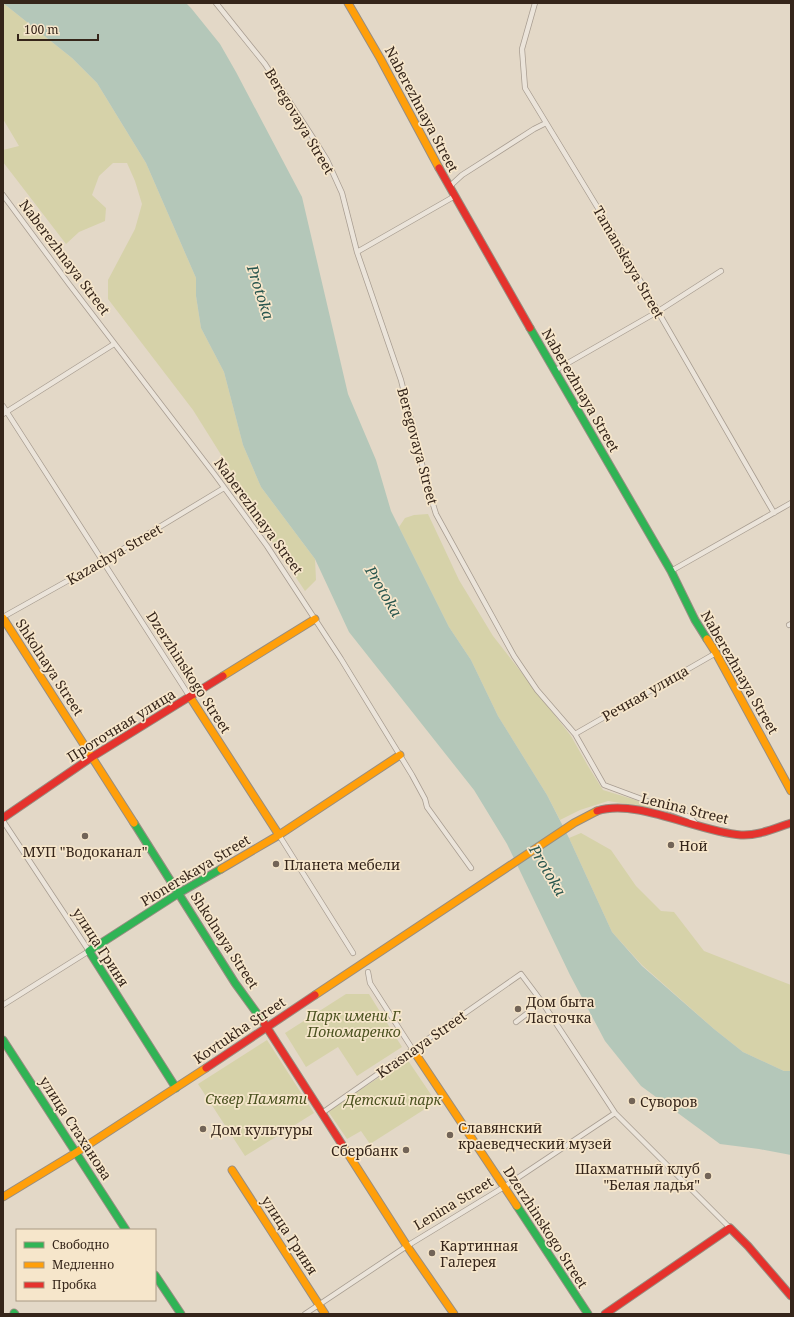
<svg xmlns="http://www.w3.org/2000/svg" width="794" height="1317" font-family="'Noto Serif',serif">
	<rect width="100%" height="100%" fill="#e3d8c7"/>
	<!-- green -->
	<path fill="#d6d2a9" d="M3 3 72 58 97 83 146 163 196 278V296L201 328 224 372 243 445 261 487 315 559 316 580 305 591 265 531 225 461 193 410 108 299V280L135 229 142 204 135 181 127 163H113L99 176 92 195 106 208 105 221 79 232 66 244 3 162V150L19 146 3 119Z
		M428 514 459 580 493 636 571 736 588 766 603 790 652 805 653 808 608 801 580 810 560 820 547 795 498 716 471 660 449 627 399 527 405 518 414 515Z
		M581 833 611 850 636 886 661 911 674 912 704 951 791 985V1071H784L743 1052 714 1029 642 965 612 932 569 838Z
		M346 994H369L402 1047 357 1076 338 1047 306 1067 285 1033Z
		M267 1040 314 1113 245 1156 198 1084Z
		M407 1059 436 1102 370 1144 361 1131 347 1139 328 1111Z"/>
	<!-- water -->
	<path fill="#b4c7b9" d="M3 3H186L191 8 220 44 236 72 302 197 348 394 376 460 391 511 449 627 471 660 498 716 547 795 569 838 612 932 642 966 714 1029 743 1052 784 1071H791V1155L759 1149 720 1144 641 1086 605 1041 570 975 507 844 474 790 349 632 315 559 261 487 243 445 224 372 201 328 196 296V278L146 163 97 83 72 58Z"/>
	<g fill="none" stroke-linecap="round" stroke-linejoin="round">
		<!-- street casing -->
		<g stroke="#a89d91" stroke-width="6">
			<path id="street" d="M216 3 265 64 317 144 327 160 342 193 357 252 401 380 428 488 436 514 514 656 537 690 575 734 604 785 690 817 697 825
				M535 3 522 49 525 88 607 223 774 513
				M449 187 462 175 534 129 546 123
				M3 195 69 284 215 475 267 546 341 659 412 775 425 799 427 807 471 868
				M357 252 455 196
				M554 371 657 312 721 271
				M3 406 190 697
				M3 414 114 344
				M671 571 791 503
				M3 617 103 561 224 488
				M789 625 791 624
				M575 734 716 653
				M3 821 89 951 3 1005
				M279 835 353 953
				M368 972 370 983 413 1050
				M542 1002 615 1113 730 1228
				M322 1113 521 974 542 1002 516 1022
				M305 1314 407 1246 504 1187 615 1113"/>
		</g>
		<!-- fast casing -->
		<g stroke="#978d81" stroke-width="9">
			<path id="fast" d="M530 328 671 571 695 620 707 639
				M134 823 235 983 264 1023
				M3 1040 126 1230
				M176 1088 89 951 179 893 221 869
				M517 1206 588 1314
				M155 1275 181 1314
				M14 1313 15 1314"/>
		</g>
		<!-- slow casing -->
		<g stroke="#978d81" stroke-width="9">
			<path id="slow" d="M348 3 380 58 439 168
				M3 618 134 823
				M707 639 716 653 791 791
				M223 676 315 619
				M190 697 279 835
				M221 869 279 835 400 755
				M315 995 574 823 597 811
				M413 1050 517 1206
				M343 1146 407 1246 454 1314
				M232 1170 325 1314
				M3 1197 77 1152 206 1068"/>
		</g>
		<!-- jam casing -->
		<g stroke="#978d81" stroke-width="9">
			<path id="jam" d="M439 168 530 328
				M597 811C637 798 698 832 741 835 758 836 775 828 791 823
				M3 818 92 757 223 676
				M264 1023 343 1146
				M206 1068 315 995
				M605 1314 730 1228 748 1246 791 1296"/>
		</g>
		<!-- street -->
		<use href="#street" stroke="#ebe4da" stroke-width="4.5"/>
		<!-- fast -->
		<use href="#fast" stroke="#30b455" stroke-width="7"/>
		<!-- slow -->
		<use href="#slow" stroke="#ff9f0a" stroke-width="7"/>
		<!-- jam -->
		<use href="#jam" stroke="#e5322d" stroke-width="7"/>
	</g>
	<!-- markers -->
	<g fill="#726457" stroke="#f6e6cb" stroke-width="1.5">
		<circle cx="85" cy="836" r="4"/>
		<circle cx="671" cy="845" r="4"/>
		<circle cx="276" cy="864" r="4"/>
		<circle cx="518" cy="1009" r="4"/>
		<circle cx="632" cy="1101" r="4"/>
		<circle cx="203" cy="1129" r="4"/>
		<circle cx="450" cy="1135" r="4"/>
		<circle cx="406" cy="1150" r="4"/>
		<circle cx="708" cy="1176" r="4"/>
		<circle cx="432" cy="1253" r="4"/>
	</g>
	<g text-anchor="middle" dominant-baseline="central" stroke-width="3.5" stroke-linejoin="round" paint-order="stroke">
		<!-- street labels -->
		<g font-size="14" fill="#35251a" stroke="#f6e6cb">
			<text transform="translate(422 109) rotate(62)">Naberezhnaya Street</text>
			<text transform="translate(300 121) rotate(59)">Beregovaya Street</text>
			<text transform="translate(65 257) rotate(53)">Naberezhnaya Street</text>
			<text transform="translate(629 262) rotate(60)">Tamanskaya Street</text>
			<text transform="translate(581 390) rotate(60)">Naberezhnaya Street</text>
			<text transform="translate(418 446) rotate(75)">Beregovaya Street</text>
			<text transform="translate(259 516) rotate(54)">Naberezhnaya Street</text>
			<text transform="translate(114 554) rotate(-30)">Kazachya Street</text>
			<text transform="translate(50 667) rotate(57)">Shkolnaya Street</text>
			<text transform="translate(189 672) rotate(57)">Dzerzhinskogo Street</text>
			<text transform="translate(740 672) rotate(60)">Naberezhnaya Street</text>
			<text transform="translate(645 693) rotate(-30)">Речная улица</text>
			<text transform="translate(121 725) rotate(-32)">Проточная улица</text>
			<text transform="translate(685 808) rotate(14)">Lenina Street</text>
			<text transform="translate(195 870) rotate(-31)">Pionerskaya Street</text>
			<text transform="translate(225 940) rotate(57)">Shkolnaya Street</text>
			<text transform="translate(101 947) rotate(57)">улица Гриня</text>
			<text transform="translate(239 1030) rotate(-34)">Kovtukha Street</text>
			<text transform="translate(421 1044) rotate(-35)">Krasnaya Street</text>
			<text transform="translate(76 1128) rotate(57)">улица Стаханова</text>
			<text transform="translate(453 1203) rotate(-31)">Lenina Street</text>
			<text transform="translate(546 1227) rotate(57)">Dzerzhinskogo Street</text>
			<text transform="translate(290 1235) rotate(57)">улица Гриня</text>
		</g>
		<!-- poi labels -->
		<g font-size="14" fill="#35251a" stroke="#f6e6cb" text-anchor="start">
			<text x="679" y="845">Ной</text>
			<text x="85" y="851" text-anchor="middle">МУП "Водоканал"</text>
			<text x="284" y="864">Планета мебели</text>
			<text x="526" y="1001">Дом быта<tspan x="526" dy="16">Ласточка</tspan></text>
			<text x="640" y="1101">Суворов</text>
			<text x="458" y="1127">Славянский<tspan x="458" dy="16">краеведческий музей</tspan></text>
			<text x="211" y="1129">Дом культуры</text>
			<text x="398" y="1150" text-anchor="end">Сбербанк</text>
			<text x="700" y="1168" text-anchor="end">Шахматный клуб<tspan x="700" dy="16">"Белая ладья"</tspan></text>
			<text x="440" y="1245">Картинная<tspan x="440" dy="16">Галерея</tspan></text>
		</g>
		<!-- park labels -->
		<g font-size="14" font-style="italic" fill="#4b5220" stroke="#f6e6cb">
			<text x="354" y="1015">Парк имени Г.<tspan x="354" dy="16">Пономаренко</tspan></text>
			<text x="256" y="1098">Сквер Памяти</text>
			<text x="393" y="1099">Детский парк</text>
		</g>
		<!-- water labels -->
		<g font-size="15" font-style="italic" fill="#29564e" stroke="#f6e6cb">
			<text transform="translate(261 292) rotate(72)">Protoka</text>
			<text transform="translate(384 591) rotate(59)">Protoka</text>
			<text transform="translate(548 870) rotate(59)">Protoka</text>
		</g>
	</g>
	<!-- border -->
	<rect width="794" height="1317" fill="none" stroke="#35251a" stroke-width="8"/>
	<!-- legend -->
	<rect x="16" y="1229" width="140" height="72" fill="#f6e6cb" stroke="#a99984"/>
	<rect x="24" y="1242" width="20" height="6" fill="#30b455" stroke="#a99984"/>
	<text x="52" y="1249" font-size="12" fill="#35251a">Свободно</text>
	<rect x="24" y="1262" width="20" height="6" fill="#ff9f0a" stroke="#a99984"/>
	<text x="52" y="1269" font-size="12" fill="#35251a">Медленно</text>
	<rect x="24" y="1282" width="20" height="6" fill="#e5322d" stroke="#a99984"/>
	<text x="52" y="1289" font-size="12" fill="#35251a">Пробка</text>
	<!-- scale -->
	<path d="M18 34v6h80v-6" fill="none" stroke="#35251a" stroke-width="2"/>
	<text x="24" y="34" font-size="12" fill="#35251a" stroke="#f6e6cb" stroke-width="3" paint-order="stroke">100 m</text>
</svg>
